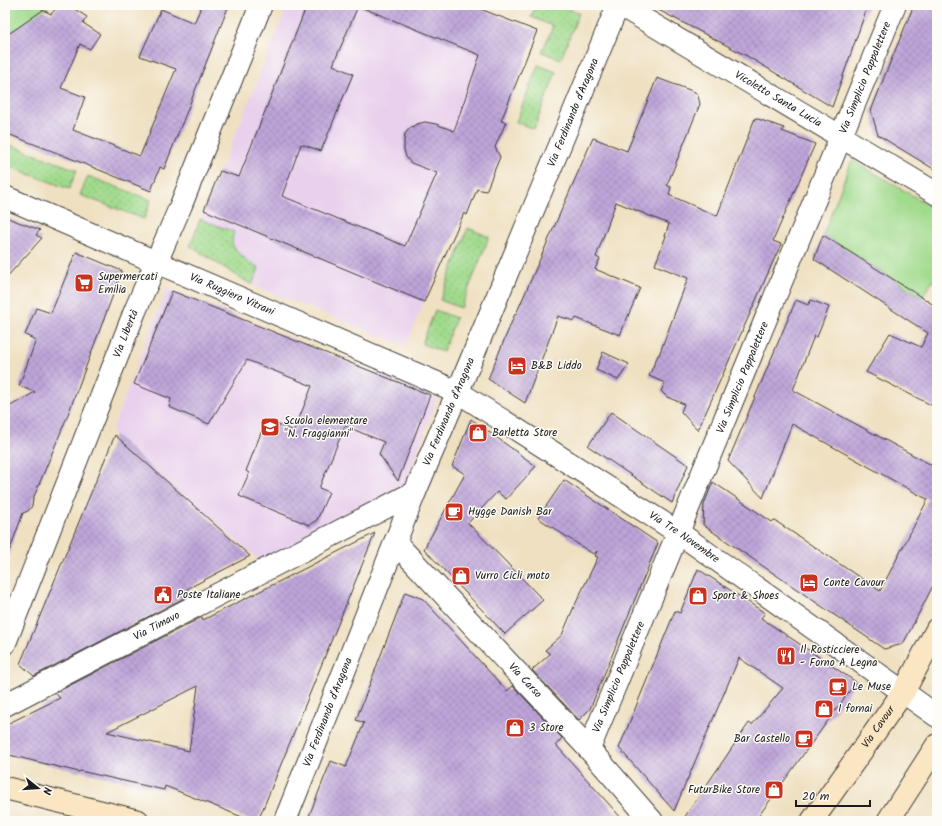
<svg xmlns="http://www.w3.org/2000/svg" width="942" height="826" font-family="Kalam,sans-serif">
	<defs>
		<pattern id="garden-dots" width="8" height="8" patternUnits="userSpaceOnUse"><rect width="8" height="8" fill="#a0da8c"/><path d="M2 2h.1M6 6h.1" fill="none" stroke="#89ba78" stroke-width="1.8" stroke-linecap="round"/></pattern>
		<pattern id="building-cross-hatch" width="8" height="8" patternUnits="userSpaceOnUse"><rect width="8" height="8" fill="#bea5d9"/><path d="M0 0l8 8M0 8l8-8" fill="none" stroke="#a38dba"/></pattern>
	</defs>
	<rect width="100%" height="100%" fill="#fdfcf7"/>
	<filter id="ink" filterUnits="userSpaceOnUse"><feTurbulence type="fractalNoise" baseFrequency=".025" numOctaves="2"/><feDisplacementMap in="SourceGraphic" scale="8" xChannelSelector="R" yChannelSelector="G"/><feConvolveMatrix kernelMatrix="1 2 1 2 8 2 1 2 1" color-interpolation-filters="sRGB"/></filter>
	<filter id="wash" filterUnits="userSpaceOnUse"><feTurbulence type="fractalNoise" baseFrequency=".012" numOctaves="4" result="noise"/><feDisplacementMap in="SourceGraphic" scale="16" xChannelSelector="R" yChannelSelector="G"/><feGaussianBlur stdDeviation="0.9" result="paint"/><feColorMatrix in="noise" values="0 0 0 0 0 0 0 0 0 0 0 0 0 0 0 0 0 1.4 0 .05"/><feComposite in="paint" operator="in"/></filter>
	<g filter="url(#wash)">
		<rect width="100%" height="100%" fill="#efe0c1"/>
		<!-- built -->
		<path fill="#e9d1ed" d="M288 5H470L537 31 501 121 506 122 495 147 500 157 486 191 477 189 467 215 463 214 424 302 406 346 252 285 190 246Z
			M167 288 437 398 404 490 264 564 111 432Z"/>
		<!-- park -->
		<path fill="#a0da8c" stroke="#5e7b54" d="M11 5H49L48 7 24 24 5 35V10Z
			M852 160 937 210V275L922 297 823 235Z"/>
		<!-- garden -->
		<path fill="url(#garden-dots)" stroke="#5e7b54" d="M536 5H557L579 13 561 59 542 52 553 26 531 17Z
			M538 65 556 72 534 129 516 122Z
			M10 145 77 170 69 189 5 165V160Z
			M88 176 151 200 144 219 80 195Z
			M200 219 234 232C233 236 231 241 233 245 237 254 251 263 259 268L252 285 190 246Z
			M468 228 489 237 461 308 440 300Z
			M435 310 456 318 443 352 422 344Z"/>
		<g id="blocks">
			<!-- building -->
			<path fill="url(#building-cross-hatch)" fill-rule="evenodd" d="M59 5H68L87 17 83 23 100 34 90 49 80 44 61 88 85 97 73 130 140 156 176 69 140 56 161 9 194 23 202 5H229L164 169 160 167 151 191 60 154 5 133V35L10 33 43 10 51 14Z
				M307 5H470L537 31 501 121 506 122 495 147 500 157 486 191 477 189 467 215 464 213 424 302 204 210 220 171 239 177ZM358 6 480 55 454 131 436 124 425 122 417 124 410 128 405 134 404 141V150L406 157 411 163 437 173 405 246 282 196 301 144 321 151 353 74 333 65Z
				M649 5H868L832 107 747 56Z
				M914 5H937V171L878 135 871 111 885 75Z
				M657 78 695 92 698 96 700 104 667 185 671 187 669 195 717 216 755 118 784 128 782 131 815 144 773 241 781 244 698 430 681 412 684 404 667 397 661 391 665 383 649 376 658 355H659L688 278 655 265 666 236H665L669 224 616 202 596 257 600 259 595 269 640 288 620 335 576 318 574 321 558 316 525 403 488 379 515 314H516L593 138 627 151Z
				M5 217 40 230 36 235 42 238 5 279Z
				M823 235 937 307V408L866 372 890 333 921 347 928 333 814 259Z
				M76 252 122 271 67 417 33 499 32 506 28 511 23 513 8 555 5 554V409L35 392 19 386 36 340 25 335 36 308 51 313Z
				M172 291 430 395 398 481 379 454 384 442 345 426 319 488 329 492 317 520 309 525 239 496 249 473 246 471 266 420 294 431 312 386 247 360 209 424 169 407 171 399 134 384Z
				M796 300 808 305 811 300 829 307 817 337 814 336 793 390 937 468V578L903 644 884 649 703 525 704 504 713 482 772 522 774 520 880 591 928 499 923 497 792 424 763 498 728 461Z
				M603 352 629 364 618 380 596 370Z
				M611 412 688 465 672 503 588 446Z
				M471 419 536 466 506 499 497 492 468 523 543 600 505 634 424 549 465 474 452 466Z
				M115 435 250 556 187 589 190 595 34 676 20 664Z
				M564 480 658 543 590 709 579 720 532 670 550 654 545 650 562 635 573 609 598 557 595 556 597 551 593 554 538 518Z
				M375 533 258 821H252L165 786 164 790 80 771 79 772 5 754V725L60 698 55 693 202 617 203 620ZM198 686 189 751 107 732Z
				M698 569 765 613 761 618 856 682 755 821H682L749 723 752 725 783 688 739 658 674 811 619 748 675 611 680 613Z
				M405 592 423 599 507 691 513 686 562 738 556 745 624 821H307L331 761 346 767 364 723 356 720Z"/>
		</g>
	</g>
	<g filter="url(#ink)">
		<use href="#blocks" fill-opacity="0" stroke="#3c3935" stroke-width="1"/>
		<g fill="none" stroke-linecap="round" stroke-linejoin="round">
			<!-- street casing -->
			<g stroke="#3c3935" stroke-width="24">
				<g id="street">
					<path id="s1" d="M620 5 937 194"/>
					<path id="s2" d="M5 197 458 392 679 533 937 716"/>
					<path id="s3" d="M395 542 589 749 652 821"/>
					<path id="s4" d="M5 643 135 311 181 205 261 5"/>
					<path id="s5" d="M5 705 415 492"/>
					<path id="s6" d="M589 749C692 502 794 254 895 5"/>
					<path id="s7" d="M285 821 415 492 469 365 618 5"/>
				</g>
			</g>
			<!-- secondary casing -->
			<g stroke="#3c3935" stroke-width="24">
				<g id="secondary">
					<path d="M5 788 138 821"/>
					<path id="s8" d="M812 821 904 691 937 629"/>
					<path d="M888 821 937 745"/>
				</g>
			</g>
			<!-- street -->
			<use href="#street" stroke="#fff" stroke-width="22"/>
			<!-- secondary -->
			<use href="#secondary" stroke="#fbe6c3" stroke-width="22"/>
		</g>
	</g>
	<!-- icons -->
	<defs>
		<g id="supermarket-square" transform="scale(1)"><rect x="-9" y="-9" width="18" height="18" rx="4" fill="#c8321e" stroke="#fdfcf7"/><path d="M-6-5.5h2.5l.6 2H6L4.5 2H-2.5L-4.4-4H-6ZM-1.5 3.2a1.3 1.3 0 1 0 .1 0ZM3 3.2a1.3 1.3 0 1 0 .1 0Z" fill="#fff"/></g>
		<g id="hotel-square" transform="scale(1)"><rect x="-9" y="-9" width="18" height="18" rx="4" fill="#c8321e" stroke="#fdfcf7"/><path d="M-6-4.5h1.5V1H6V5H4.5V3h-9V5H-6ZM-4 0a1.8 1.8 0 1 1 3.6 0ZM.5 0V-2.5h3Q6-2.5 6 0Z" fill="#fff"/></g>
		<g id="school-square" transform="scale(1)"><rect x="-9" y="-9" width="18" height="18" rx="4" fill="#c8321e" stroke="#fdfcf7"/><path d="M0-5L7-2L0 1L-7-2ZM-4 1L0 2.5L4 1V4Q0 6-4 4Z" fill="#fff"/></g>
		<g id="shop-square" transform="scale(1)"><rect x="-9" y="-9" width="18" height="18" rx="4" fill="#c8321e" stroke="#fdfcf7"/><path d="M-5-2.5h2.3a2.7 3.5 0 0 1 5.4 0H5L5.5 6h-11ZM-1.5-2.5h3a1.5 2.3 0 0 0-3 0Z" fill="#fff"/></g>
		<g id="cafe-square" transform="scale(1)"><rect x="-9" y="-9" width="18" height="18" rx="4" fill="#c8321e" stroke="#fdfcf7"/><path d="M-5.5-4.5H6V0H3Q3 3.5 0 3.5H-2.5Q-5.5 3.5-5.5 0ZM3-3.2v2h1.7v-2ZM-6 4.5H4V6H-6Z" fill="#fff"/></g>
		<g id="civic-square" transform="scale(1)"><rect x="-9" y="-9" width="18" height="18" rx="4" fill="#c8321e" stroke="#fdfcf7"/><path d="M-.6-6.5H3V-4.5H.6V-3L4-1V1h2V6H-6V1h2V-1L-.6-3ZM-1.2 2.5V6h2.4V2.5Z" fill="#fff"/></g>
		<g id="restaurant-square" transform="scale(1)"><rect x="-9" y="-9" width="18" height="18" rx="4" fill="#c8321e" stroke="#fdfcf7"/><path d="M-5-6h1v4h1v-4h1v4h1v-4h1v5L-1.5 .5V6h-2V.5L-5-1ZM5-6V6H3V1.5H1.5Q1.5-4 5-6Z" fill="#fff"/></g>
	</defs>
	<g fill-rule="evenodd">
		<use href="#supermarket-square" x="84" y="283"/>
		<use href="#hotel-square" x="517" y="366"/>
		<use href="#school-square" x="270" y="427"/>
		<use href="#shop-square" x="478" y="433"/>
		<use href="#cafe-square" x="454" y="512"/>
		<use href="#shop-square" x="461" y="576"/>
		<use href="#hotel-square" x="809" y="583"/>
		<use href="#civic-square" x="163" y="595"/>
		<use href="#shop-square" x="698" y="596"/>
		<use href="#restaurant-square" x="786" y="656"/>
		<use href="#cafe-square" x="838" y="687"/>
		<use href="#shop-square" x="824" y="709"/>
		<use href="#shop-square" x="515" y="728"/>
		<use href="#cafe-square" x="804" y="739"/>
		<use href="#shop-square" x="774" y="790"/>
	</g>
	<g text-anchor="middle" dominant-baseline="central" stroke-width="3" stroke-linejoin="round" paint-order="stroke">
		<!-- street labels -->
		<g font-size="11" fill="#1c1c1c" stroke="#fdfcf7">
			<text stroke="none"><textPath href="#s6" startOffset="726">Via Simplicio Pappalettere</textPath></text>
			<text stroke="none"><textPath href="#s1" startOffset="184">Vicoletto Santa Lucia</textPath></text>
			<text stroke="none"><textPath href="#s7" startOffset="765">Via Ferdinando d'Aragona</textPath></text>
			<text stroke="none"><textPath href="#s2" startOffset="247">Via Ruggiero Vitrani</textPath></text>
			<text stroke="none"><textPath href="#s4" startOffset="332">Via Libertà</textPath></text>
			<text stroke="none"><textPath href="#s6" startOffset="402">Via Simplicio Pappalettere</textPath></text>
			<text stroke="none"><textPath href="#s7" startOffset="441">Via Ferdinando d'Aragona</textPath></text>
			<text stroke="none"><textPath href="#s2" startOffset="762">Via Tre Novembre</textPath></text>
			<text stroke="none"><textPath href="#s5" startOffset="171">Via Timavo</textPath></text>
			<text stroke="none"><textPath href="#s6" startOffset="78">Via Simplicio Pappalettere</textPath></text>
			<text stroke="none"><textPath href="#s3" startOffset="190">Via Carso</textPath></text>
			<text stroke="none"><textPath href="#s7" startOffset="117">Via Ferdinando d'Aragona</textPath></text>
			<text stroke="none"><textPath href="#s8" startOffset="115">Via Cavour</textPath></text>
		</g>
		<!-- poi labels -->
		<g font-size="11" fill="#1c1c1c" stroke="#fdfcf7" text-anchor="start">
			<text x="98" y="277">Supermercati<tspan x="98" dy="13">Emilia</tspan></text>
			<text x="531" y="366">B&amp;B Liddo</text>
			<text x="284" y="421">Scuola elementare<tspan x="284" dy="13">"N. Fraggianni"</tspan></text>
			<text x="492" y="433">Barletta Store</text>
			<text x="468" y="512">Hygge Danish Bar</text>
			<text x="475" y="576">Vurro Cicli moto</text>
			<text x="823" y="583">Conte Cavour</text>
			<text x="177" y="595">Poste Italiane</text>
			<text x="712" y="596">Sport &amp; Shoes</text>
			<text x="800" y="650">Il Rosticciere<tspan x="800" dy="13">- Forno A Legna</tspan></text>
			<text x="852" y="687">Le Muse</text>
			<text x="838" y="709">I fornai</text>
			<text x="529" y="728">3 Store</text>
			<text x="790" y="739" text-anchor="end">Bar Castello</text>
			<text x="760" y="790" text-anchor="end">FuturBike Store</text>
		</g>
	</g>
	<!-- margin -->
	<rect width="942" height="826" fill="none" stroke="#fdfcf7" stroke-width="20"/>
	<!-- north arrow -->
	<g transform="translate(38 788) rotate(107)" stroke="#fdfcf7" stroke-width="3" paint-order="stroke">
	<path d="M0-3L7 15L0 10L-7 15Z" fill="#1c1c1c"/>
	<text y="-6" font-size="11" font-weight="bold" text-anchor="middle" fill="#1c1c1c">N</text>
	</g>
	<!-- scale -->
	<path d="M796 800v6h74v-6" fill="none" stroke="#1c1c1c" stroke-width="2"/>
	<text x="802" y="800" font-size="12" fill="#1c1c1c" stroke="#fdfcf7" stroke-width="3" paint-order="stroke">20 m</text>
</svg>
